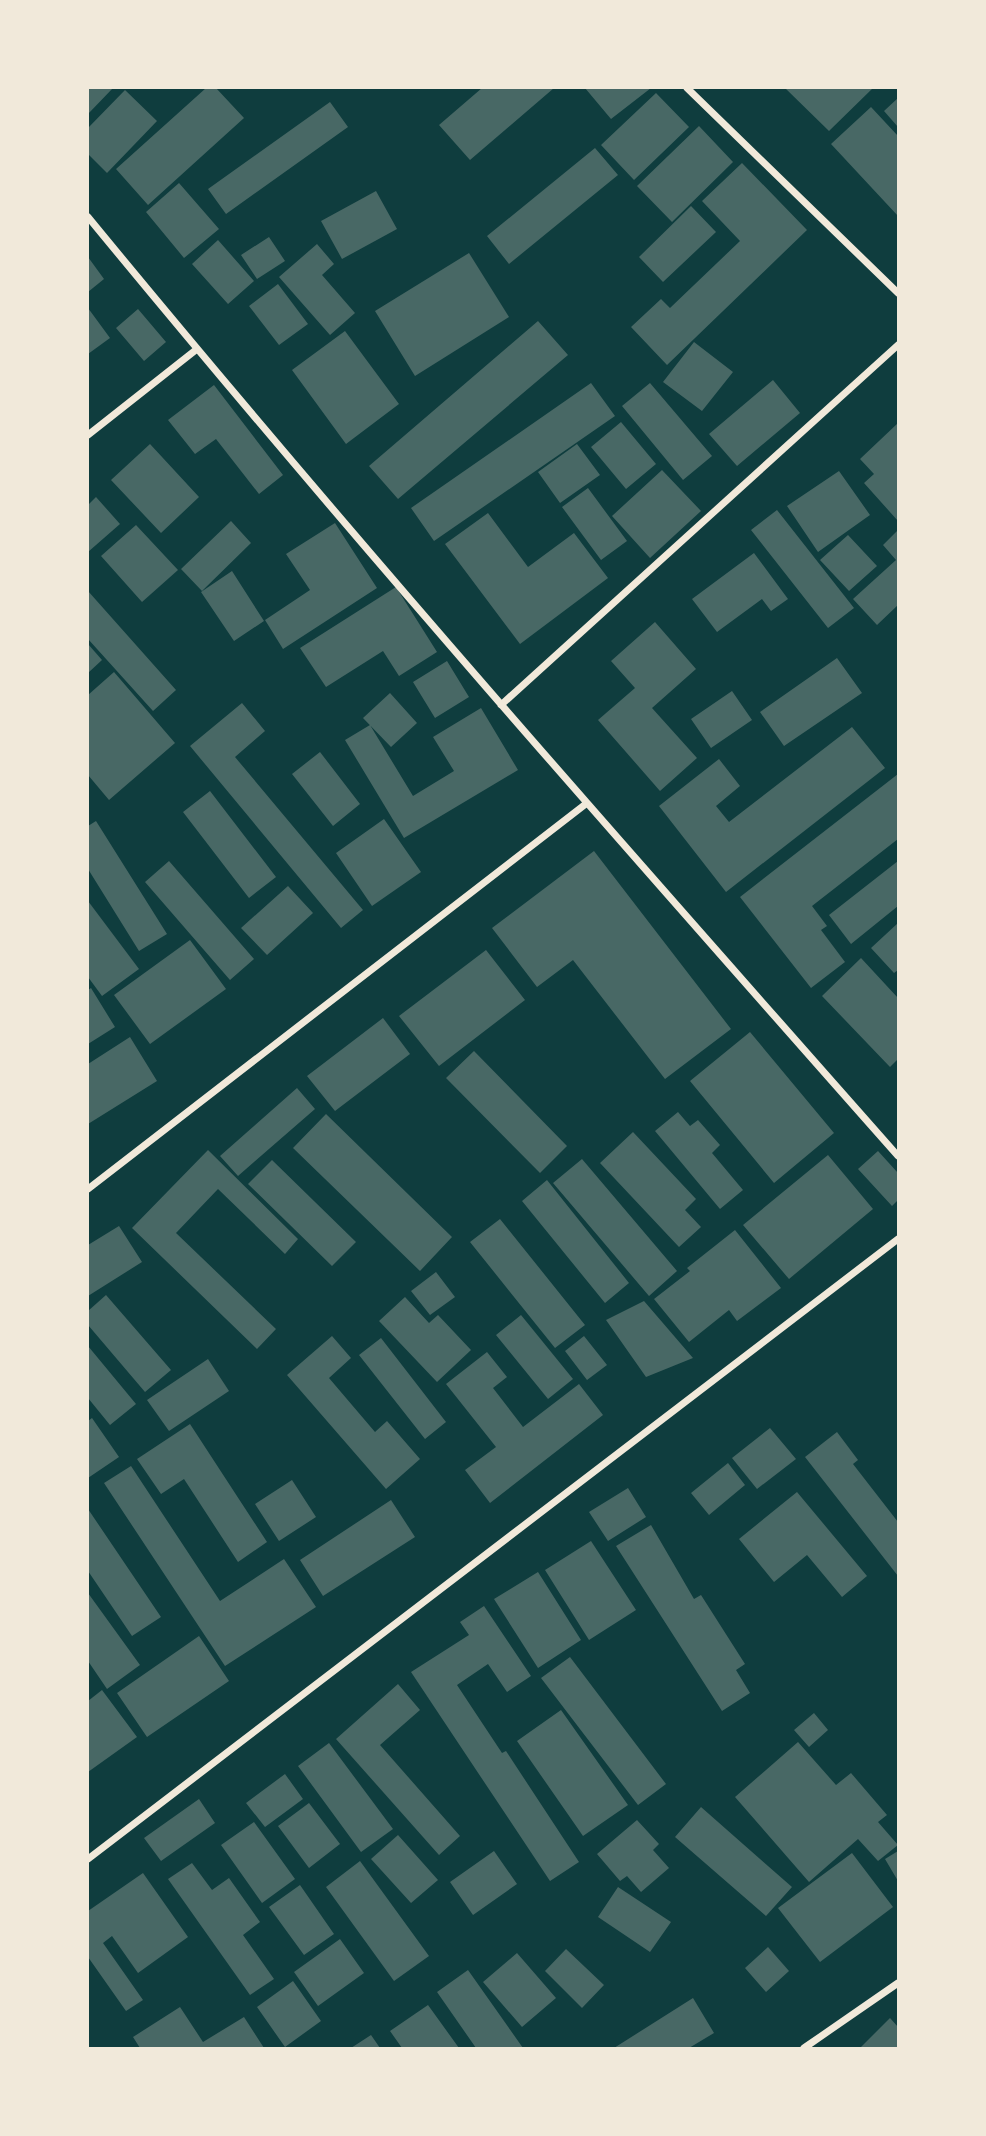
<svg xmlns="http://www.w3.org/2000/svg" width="986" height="2136" font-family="'DejaVu Sans',sans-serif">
	<rect width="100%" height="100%" fill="#0f3d3e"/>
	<!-- building -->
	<path fill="#486865" d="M88 88H113L88 114Z
		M206 88H216L244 118 148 205 116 169Z
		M482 88H554L470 160 439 125Z
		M585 88H651L611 119Z
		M785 88H873L829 131Z
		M125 90 157 121 107 173 88 154V128Z
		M656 93 689 127 634 180 601 145Z
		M898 98V127L884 111Z
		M330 102 348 127 226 214 208 189Z
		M871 107 898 136V216L831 144Z
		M699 126 733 162 672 222 637 186Z
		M595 148 618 175 509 264 487 236Z
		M742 163 807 230 667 365 631 327 661 299 670 308 740 241 702 201Z
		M179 183 219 229 184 258 146 212Z
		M376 191 397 229 342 259 321 221Z
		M691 206 716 232 663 282 639 257Z
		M269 237 285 261 257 279 241 255Z
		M218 240 254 281 228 304 192 264Z
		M317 244 334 264 322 275 355 313 330 335 279 277Z
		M469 253 509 317 415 376 375 311Z
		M88 257 104 279 88 292Z
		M278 284 308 324 279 345 249 306Z
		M88 308 110 338 88 354Z
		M138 309 166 342 144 361 116 328Z
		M538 321 568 355 398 499 369 466Z
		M345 331 399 404 346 444 292 370Z
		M694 342 733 372 702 411 663 382Z
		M773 380 800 413 737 466 709 434Z
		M591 383 615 416 434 541 411 508Z
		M650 383 712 456 683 480 622 406Z
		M214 385 283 475 259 494 216 439 195 454 168 420Z
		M621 422 656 464 626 489 591 447Z
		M898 423V521L864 483 874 474 860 459Z
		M150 444 199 497 161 533 111 480Z
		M577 444 600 475 560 503 538 472Z
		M662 470 701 511 650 558 612 516Z
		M839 471 870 515 818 552 787 506Z
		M588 488 627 541 601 560 562 507Z
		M96 497 120 524 88 552V505Z
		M777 510 854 608 828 628 751 530Z
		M488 513 528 567 574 533 608 578 520 644 445 544Z
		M231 521 251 543 202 591 181 569Z
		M335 523 377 588 283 649 265 620 310 590 286 554Z
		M136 525 178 570 142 602 101 556Z
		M898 530V605L877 625 853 599 896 560 883 545Z
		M848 535 877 566 849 591 820 560Z
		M754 553 788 599 771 611 762 599 717 632 692 599Z
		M232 571 264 621 234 641 201 592Z
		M396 587 437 652 399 676 383 651 326 687 300 648Z
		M88 591 176 690 153 711 88 639Z
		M655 622 696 669 652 708 697 758 660 791 598 720 635 688 611 661Z
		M88 644 102 660 88 673Z
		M837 658 862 693 784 746 760 712Z
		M447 661 469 697 435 718 413 682Z
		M114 672 175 743 109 800 88 775V695Z
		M732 691 752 720 711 748 691 719Z
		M390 693 417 723 391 747 363 718Z
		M242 703 265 731 235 757 363 910 341 928 190 746Z
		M481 708 518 770 404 838 345 740 370 725 413 796 454 771 433 737Z
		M852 727 885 768 726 892 659 806 719 759 740 786 716 806 729 822Z
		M320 752 360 804 333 826 292 774Z
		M898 774V839L812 906 827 926 821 930 845 962 811 988 740 897Z
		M210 791 276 877 249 898 183 812Z
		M384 819 421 872 372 906 336 853Z
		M96 821 167 934 139 951 88 869V826Z
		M594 851 731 1029 665 1079 573 960 537 987 492 928Z
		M169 861 254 959 230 980 145 882Z
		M898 861V906L851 944 829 915Z
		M288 886 313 913 267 955 241 928Z
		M88 901 139 969 102 996 88 977Z
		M898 923V970L894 973 871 948Z
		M190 940 226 989 150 1044 114 995Z
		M486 950 525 1000 439 1066 399 1016Z
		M861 958 898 998V1059L890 1067 822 996Z
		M91 988 115 1027 88 1044V990Z
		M383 1018 410 1054 335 1111 307 1076Z
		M750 1032 834 1133 774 1183 690 1081Z
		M130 1037 157 1081 88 1124V1064Z
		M474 1051 567 1146 540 1173 446 1078Z
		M297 1088 315 1109 238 1176 220 1156Z
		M678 1112 690 1126 698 1120 720 1145 712 1153 743 1190 720 1209 655 1131Z
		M326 1114 452 1237 420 1271 293 1148Z
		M633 1132 696 1199 685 1210 701 1227 679 1247 600 1163Z
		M208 1150 298 1239 285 1254 218 1189 176 1233 276 1329 257 1349 132 1228Z
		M878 1151 898 1173V1200L892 1206 858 1169Z
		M828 1155 873 1209 789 1279 743 1225Z
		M582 1159 677 1271 649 1296 553 1183Z
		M272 1160 356 1242 332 1266 248 1184Z
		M547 1180 629 1283 605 1303 522 1201Z
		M500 1219 585 1325 555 1348 470 1242Z
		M119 1226 142 1262 88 1296V1245Z
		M735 1230 781 1288 737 1321 729 1310 689 1342 654 1299 690 1271 687 1268Z
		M436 1272 455 1297 430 1315 411 1291Z
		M106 1295 171 1370 145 1392 88 1325V1311Z
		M405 1297 429 1323 438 1315 471 1350 437 1382 379 1321Z
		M644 1301 693 1358 646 1377 606 1320Z
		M521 1315 573 1379 548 1399 496 1335Z
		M332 1336 351 1358 329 1378 375 1432 387 1421 420 1459 386 1489 287 1375Z
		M584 1336 607 1365 587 1380 565 1351Z
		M381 1338 446 1422 425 1439 359 1355Z
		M88 1346 136 1404 110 1425 88 1398Z
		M487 1352 507 1377 493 1388 523 1427 579 1384 603 1415 490 1503 465 1470 496 1447 446 1384Z
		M208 1359 229 1391 169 1431 147 1400Z
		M92 1418 119 1457 88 1478V1421Z
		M190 1424 267 1542 238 1562 184 1479 161 1494 137 1459Z
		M770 1428 796 1459 757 1489 732 1458Z
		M837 1432 858 1460 853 1464 898 1522V1576L805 1457Z
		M728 1463 745 1485 709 1515 691 1493Z
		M131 1466 220 1601 284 1559 316 1607 225 1666 104 1483Z
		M292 1480 316 1517 279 1541 255 1504Z
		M628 1488 646 1517 608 1541 589 1512Z
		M797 1492 867 1576 842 1597 807 1555 774 1582 739 1539Z
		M391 1500 415 1537 323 1596 300 1560Z
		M88 1509 161 1617 132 1636 88 1571Z
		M651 1525 694 1599 701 1595 745 1664 736 1670 750 1693 722 1711 616 1546Z
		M591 1541 636 1610 589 1640 545 1570Z
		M538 1572 581 1640 538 1668 494 1599Z
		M88 1593 140 1665 107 1689 88 1661Z
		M484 1606 531 1676 507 1692 488 1664 457 1685 502 1753 506 1751 579 1862 550 1881 411 1672 469 1635 460 1622Z
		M199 1636 229 1681 147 1737 117 1693Z
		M570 1657 666 1784 638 1805 541 1678Z
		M398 1684 420 1710 380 1745 460 1836 439 1855 336 1739Z
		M102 1690 137 1737 88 1772V1701Z
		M561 1710 628 1805 583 1836 517 1741Z
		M814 1713 828 1730 809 1747 794 1730Z
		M798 1742 836 1785 851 1773 887 1815 878 1822 898 1845 878 1861 858 1839 809 1882 735 1797Z
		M329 1743 393 1829 361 1852 298 1766Z
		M285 1774 303 1799 265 1827 246 1803Z
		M199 1799 215 1823 161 1861 144 1838Z
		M309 1803 340 1844 309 1868 278 1826Z
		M701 1807 792 1887 766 1916 675 1837Z
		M637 1820 659 1844 653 1850 669 1868 641 1892 627 1876 620 1881 597 1854Z
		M254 1822 295 1879 262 1903 221 1845Z
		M398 1835 438 1880 411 1903 371 1859Z
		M494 1851 517 1884 473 1915 450 1882Z
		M898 1851V1881L885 1859Z
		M852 1853 893 1907 820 1962 778 1908Z
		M360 1861 429 1956 394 1981 326 1887Z
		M192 1863 212 1890 229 1878 260 1922 243 1935 274 1979 250 1995 168 1879Z
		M143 1873 188 1937 138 1973 112 1936 103 1943 143 2000 126 2011 88 1957V1911Z
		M300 1885 334 1934 304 1955 269 1907Z
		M618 1887 671 1922 650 1952 598 1917Z
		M340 1939 364 1973 318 2006 294 1972Z
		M768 1947 789 1971 766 1992 745 1968Z
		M566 1949 604 1985 582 2008 545 1971Z
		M517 1953 556 1998 522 2027 483 1982Z
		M468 1970 523 2048H476L437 1992Z
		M293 1981 321 2021 285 2047 257 2007Z
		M693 1998 714 2033 689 2048H614Z
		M428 2005 459 2048H402L390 2031Z
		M180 2007 203 2042 244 2017 264 2048H140L133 2037Z
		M890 2018 898 2027V2048H860Z
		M371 2035 380 2048H351Z"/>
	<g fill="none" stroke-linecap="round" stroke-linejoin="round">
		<!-- minor -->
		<path stroke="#f1e9da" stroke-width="7" d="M687 88 898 293
			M88 217C350 536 624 846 898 1156
			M88 435 197 349
			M501 705 898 345
			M88 1189 587 803
			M88 1859 898 1239
			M804 2048 898 1983"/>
	</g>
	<!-- border -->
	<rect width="986" height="2136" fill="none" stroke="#f1e9da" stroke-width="178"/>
</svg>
